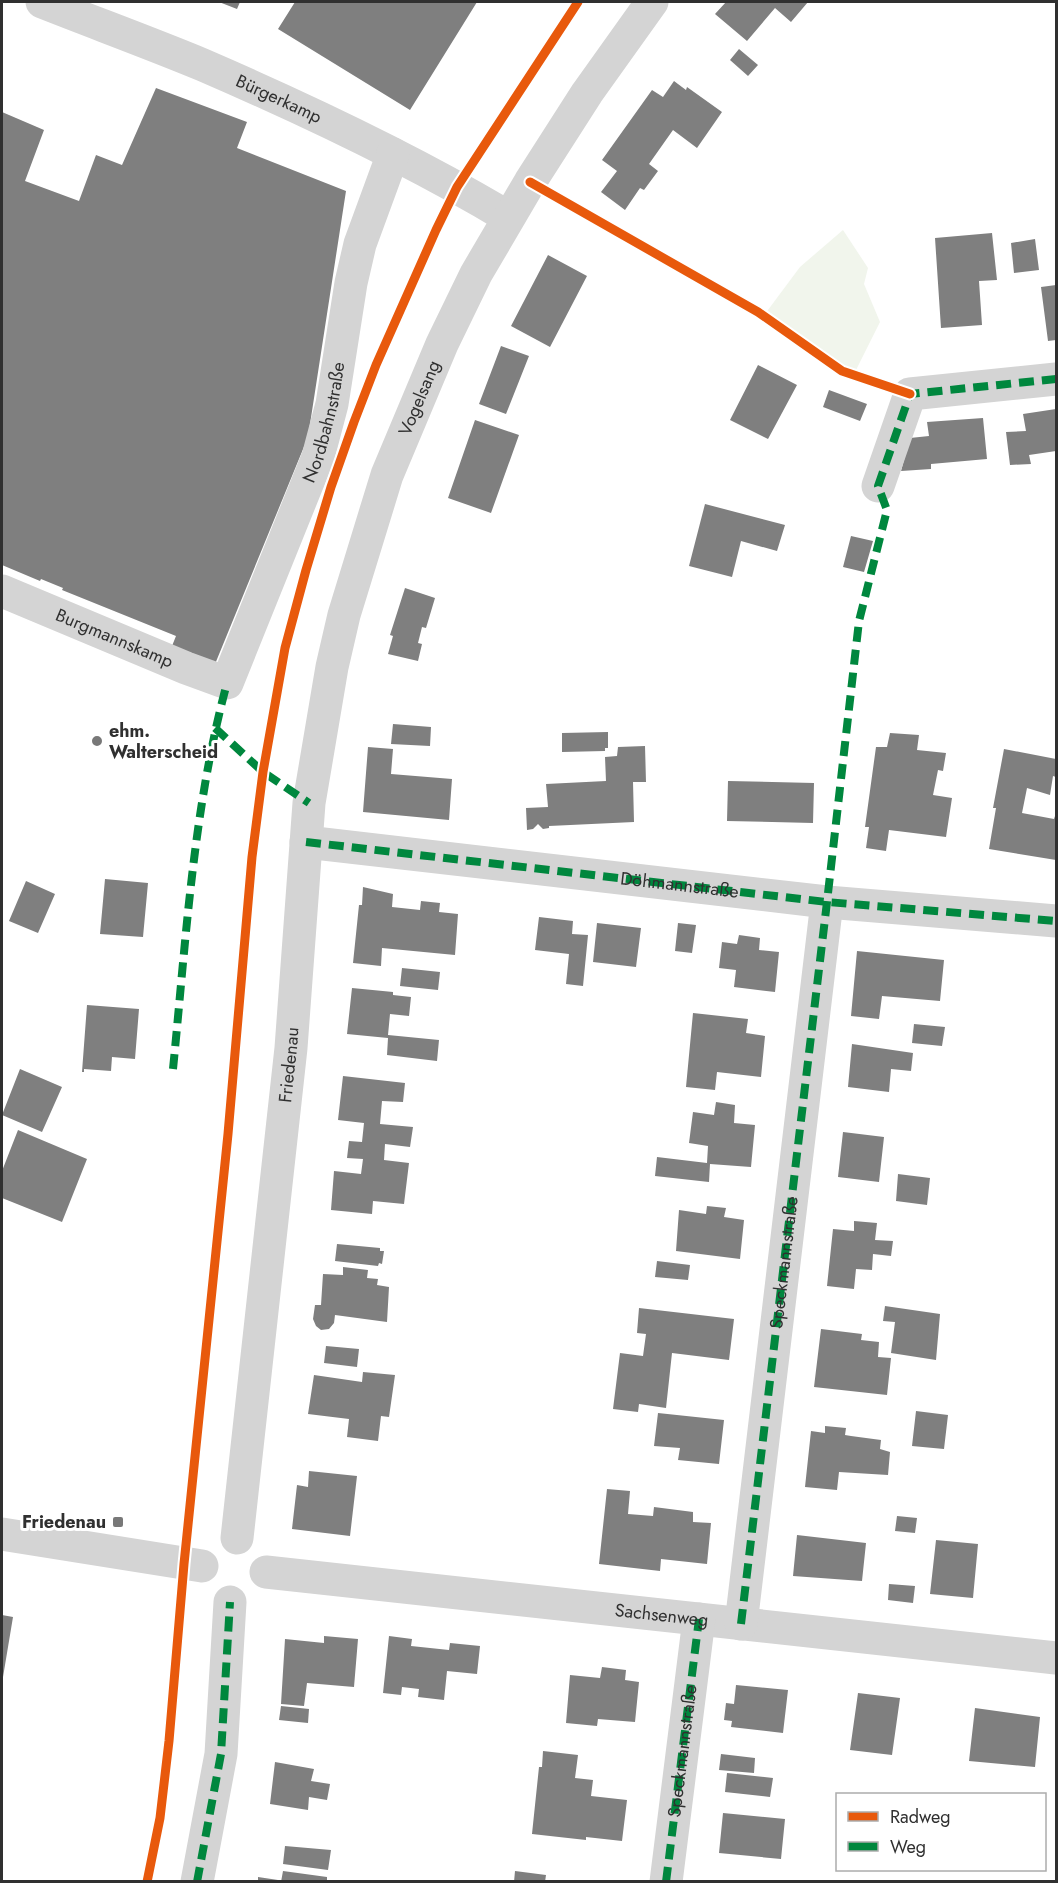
<svg xmlns="http://www.w3.org/2000/svg" width="1058" height="1883" font-family="Jost,sans-serif">
	<rect width="100%" height="100%" fill="#fff"/>
	<!-- green -->
	<path fill="#f1f5ec" d="M843 230 868 268 864 284 880 322 854 374 842 369 765 314 800 267Z"/>
	<!-- building -->
	<path fill="#7f7f7f" d="M219 2H240L237 9Z
		M295 2H477L410 110 278 29Z
		M726 2H808L791 22 775 8 747 41 715 14Z
		M739 49 758 65 748 76 730 60Z
		M674 81 686 90 687 87 722 112 697 148 673 130 649 164 658 171 644 190 640 188 625 210 601 192 617 171 602 160 652 90 663 97Z
		M156 88 247 122 237 148 346 191 308 437 213 669 170 651 176 636 62 590 63 588 41 579 40 581 2 565V112L44 130 25 181 79 201 96 155 122 165Z
		M992 233 997 280 979 281 982 325 941 328 935 238Z
		M1035 239 1039 270 1014 273 1011 243Z
		M548 255 587 276 550 347 511 326Z
		M1056 285V340L1048 341 1041 287Z
		M501 346 529 356 506 414 479 404Z
		M758 365 797 385 768 439 730 420Z
		M829 390 867 404 860 421 823 407Z
		M1056 409V451L1029 455 1031 464 1010 465 1006 432 1026 431 1023 414Z
		M983 418 987 459 931 464V469L901 471 910 438 929 436 927 422Z
		M475 420 519 435 491 513 448 498Z
		M705 504 785 525 777 551 741 541 732 577 689 566Z
		M851 536 873 541 864 572 843 567Z
		M405 588 435 598 426 628 422 627 418 643 422 644 418 661 388 654 393 636 390 635Z
		M393 724 431 727 430 746 391 744Z
		M608 732V748H605V751L562 752V733Z
		M890 733 919 735 917 750 946 753 943 771 938 770 933 795 952 798 946 837 889 830 886 851 866 848 869 827H865L876 747H887Z
		M645 746 646 782H633L634 822 549 826V828L543 829 538 824 533 829 527 830 526 808 548 807 546 784 606 781 605 757 617 756 618 747Z
		M368 747 393 749 391 774 452 779 449 820 363 812Z
		M1004 749 1056 759V777L1053 776 1050 795 1027 788 1022 813 1054 819 1056 813V860L989 849 996 808H993Z
		M728 781 814 783 813 823 727 821Z
		M105 879 148 883 143 937 100 934Z
		M26 881 55 894 38 933 9 921Z
		M363 887 393 894 392 907 420 910 421 901 440 903 439 912 458 914 455 955 382 948 381 966 353 963 359 905H362Z
		M539 917 573 921 572 934 588 935 583 986 566 984 569 954 535 950Z
		M597 923 641 928 636 967 593 962Z
		M678 923 696 925 692 953 675 951Z
		M739 935 760 938 759 950 779 952 775 992 734 987 736 970 719 968 722 942 737 944Z
		M857 951 944 960 940 1001 882 996 879 1019 851 1016Z
		M402 968 440 972 438 990 400 986Z
		M352 988 393 992V995L411 997 409 1016 390 1014 388 1035 439 1040 437 1061 387 1055 388 1038 347 1034Z
		M87 1005 139 1009 135 1059 112 1057 111 1071 84 1069V1072H82Z
		M693 1013 748 1019 746 1033 765 1036 761 1077 717 1072 715 1090 686 1087Z
		M914 1024 945 1027 942 1046 912 1043Z
		M852 1044 913 1053 911 1071 891 1069 889 1092 848 1087Z
		M20 1069 62 1087 42 1132 2 1115Z
		M343 1076 405 1083 403 1102 382 1101 380 1124 413 1127 410 1147 385 1144 384 1160 409 1163 404 1204 373 1201 372 1214 331 1210 334 1171 361 1174 363 1159 347 1158 349 1141 362 1142 364 1123 338 1120Z
		M716 1102 735 1105 734 1123 755 1125 751 1167 710 1164 709 1182 655 1176 657 1157 707 1163 708 1146 689 1143 693 1112 714 1115Z
		M18 1130 87 1159 62 1222 2 1198V1171Z
		M843 1132 884 1137 879 1182 838 1177Z
		M898 1174 930 1178 927 1205 896 1201Z
		M707 1206 726 1208 724 1217 744 1220 740 1259 676 1251 679 1210 706 1214Z
		M854 1221 877 1223 875 1240 893 1241 891 1256 873 1254 872 1270 856 1269 854 1289 827 1286 833 1229 854 1231Z
		M337 1244 380 1248V1251H384L382 1264 379 1263 378 1266 335 1261Z
		M657 1261 690 1265 688 1280 655 1277Z
		M343 1267 368 1270 367 1278 378 1279 377 1285 389 1287 387 1322 335 1315 334 1323 329 1329 321 1330 316 1326 313 1319 315 1305H321L323 1274 343 1275Z
		M885 1306 940 1314 936 1360 891 1353 895 1322 883 1321Z
		M639 1308 734 1319 729 1360 672 1353 666 1408 639 1404 638 1412 613 1409 620 1353 643 1356 646 1334 637 1333Z
		M821 1329 862 1334 861 1340 879 1342 878 1357 891 1358 887 1395 814 1387Z
		M326 1346 359 1349 357 1367 324 1363Z
		M363 1372 395 1375 389 1417 381 1416 378 1441 347 1437 349 1419 308 1414 314 1375 362 1382Z
		M916 1411 948 1415 944 1449 912 1446Z
		M658 1413 724 1420 719 1464 678 1460 680 1448 654 1446Z
		M825 1426 846 1428 845 1435 851 1436 881 1440 880 1449 890 1452 888 1475 839 1472 837 1490 805 1487 811 1431 825 1433Z
		M309 1471 357 1476 350 1536 292 1529 297 1485 308 1487Z
		M607 1489 630 1491 628 1514 653 1516 654 1507 693 1512V1522L711 1523 707 1564 661 1559 660 1571 599 1564Z
		M897 1516 917 1518 915 1533 895 1531Z
		M797 1535 866 1543 862 1581 793 1576Z
		M936 1540 978 1544 973 1598 930 1594Z
		M889 1584 915 1586 913 1603 888 1600Z
		M2 1615 13 1617 3 1677H2Z
		M324 1636 358 1639 354 1687 307 1683 304 1706 281 1704 285 1639 324 1643Z
		M389 1636 412 1639 411 1646 449 1650 450 1643 480 1646 477 1674 447 1671 444 1700 418 1697 419 1689 402 1687 401 1695 383 1693Z
		M602 1667 626 1670 625 1680 639 1682 635 1722 598 1719 597 1726 566 1723 570 1675 600 1678Z
		M736 1685 788 1690 783 1733 731 1727 732 1721 724 1720 726 1703 734 1704Z
		M858 1693 900 1698 892 1755 850 1750Z
		M281 1706 309 1709 308 1723 279 1720Z
		M975 1708 1040 1717 1035 1767 969 1761Z
		M543 1751 578 1755 575 1778 593 1780 591 1796 627 1800 622 1841 586 1837V1840L532 1834 539 1767H542Z
		M721 1754 755 1758 754 1773 719 1770Z
		M275 1762 314 1769 311 1781 330 1784 327 1800 309 1797 308 1810 270 1804Z
		M727 1773 773 1778 770 1797 725 1792Z
		M723 1813 785 1819 781 1859 719 1853Z
		M285 1846 331 1850 328 1870 283 1864Z
		M283 1871 327 1877V1882H281Z
		M515 1871 546 1875 545 1882H514Z
		M258 1877 278 1880V1882H258Z"/>
	<g fill="none" stroke-linecap="round" stroke-linejoin="round">
		<!-- minor -->
		<g stroke="#d4d4d4" stroke-width="33">
			<path id="s1" d="M42 2C95 23 150 43 203 65 307 110 411 159 508 217"/>
			<path d="M878 486 910 394 1056 379"/>
			<path id="s2" d="M2 591 186 668 227 683 318 457 332 404 351 283 360 244 393 154"/>
			<path id="s3" d="M306 842 827 902 1056 921"/>
			<path d="M2 1534 202 1566"/>
			<path id="s4" d="M237 1538 291 1048 309 803 332 667 344 615 387 475 442 344 476 274 530 182 587 93 652 2"/>
			<path id="s5" d="M266 1572 1056 1658"/>
			<path d="M741 1624 827 902"/>
			<path d="M197 1882 221 1754 230 1602"/>
			<path id="s6" d="M666 1882 699 1619"/>
		</g>
		<!-- quiet -->
		<g stroke="#00873e" stroke-width="8" stroke-dasharray="15 8" stroke-linecap="butt">
			<path d="M215 728 263 772 309 803"/>
			<path d="M306 842 827 902 1056 921"/>
			<path d="M173 1069C186 940 193 809 227 683"/>
			<path id="s7" d="M741 1624 827 902 859 621 887 510 878 486 910 394 1056 379"/>
			<path d="M197 1882 221 1754 230 1602"/>
			<path d="M666 1882 699 1619"/>
		</g>
		<!-- cycleway casing -->
		<g stroke="#fff" stroke-width="13">
			<path id="cycleway" d="M530 182 758 312 842 371 910 394
				M147 1882 160 1818 169 1741 184 1564 228 1134 252 857 263 772 285 648 306 570 331 487 354 422 376 365 436 230 457 187 578 2"/>
		</g>
		<!-- cycleway -->
		<use href="#cycleway" stroke="#e8590c" stroke-width="9"/>
	</g>
	<!-- markers -->
	<g fill="#787878" stroke="#fff" stroke-width="2">
		<circle cx="97" cy="741" r="6"/>
		<rect x="112" y="1516" width="12" height="12" rx="3"/>
	</g>
	<g text-anchor="middle" dominant-baseline="central" stroke-width="6" stroke-linejoin="round" paint-order="stroke">
		<!-- street labels -->
		<g font-size="18" fill="#303030" stroke="#fff">
			<text stroke="none"><textPath href="#s1" startOffset="256">Bürgerkamp</textPath></text>
			<text stroke="none"><textPath href="#s4" startOffset="1160">Vogelsang</textPath></text>
			<text stroke="none"><textPath href="#s2" startOffset="522">Nordbahnstraße</textPath></text>
			<text stroke="none"><textPath href="#s2" startOffset="122">Burgmannskamp</textPath></text>
			<text stroke="none"><textPath href="#s3" startOffset="376">Döhmannstraße</textPath></text>
			<text stroke="none"><textPath href="#s4" startOffset="476">Friedenau</textPath></text>
			<text stroke="none"><textPath href="#s7" startOffset="364">Speckmannstraße</textPath></text>
			<text stroke="none"><textPath href="#s5" startOffset="398">Sachsenweg</textPath></text>
			<text stroke="none"><textPath href="#s6" startOffset="132">Speckmannstraße</textPath></text>
		</g>
		<!-- poi labels -->
		<g font-size="18" font-weight="bold" fill="#303030" stroke="#fff" text-anchor="start">
			<text x="109" y="731">ehm.<tspan x="109" dy="21">Walterscheid</tspan></text>
			<text x="106" y="1522" text-anchor="end">Friedenau</text>
		</g>
	</g>
	<!-- border -->
	<rect width="1058" height="1883" fill="none" stroke="#303030" stroke-width="6"/>
	<!-- legend -->
	<rect x="836" y="1793" width="210" height="78" fill="#ffffff" stroke="#acacac" stroke-width="1.5"/>
	<rect x="848" y="1812" width="30" height="9" fill="#e8590c" stroke="#acacac" stroke-width="1.5"/>
	<text x="890" y="1823" font-size="18" fill="#303030">Radweg</text>
	<rect x="848" y="1842" width="30" height="9" fill="#00873e" stroke="#acacac" stroke-width="1.5"/>
	<text x="890" y="1853" font-size="18" fill="#303030">Weg</text>
</svg>
